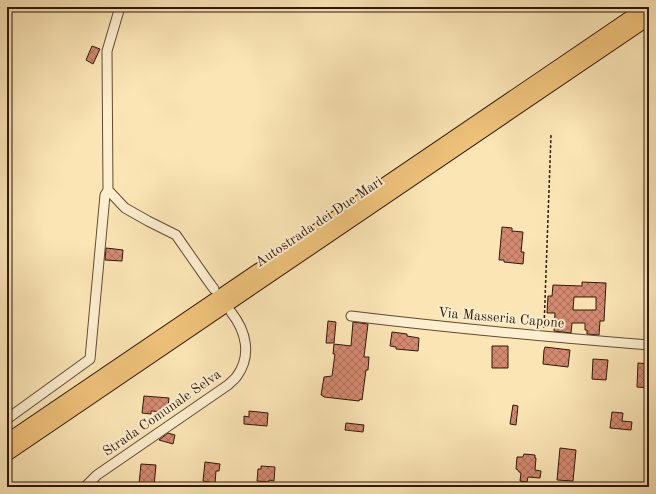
<svg xmlns="http://www.w3.org/2000/svg" width="656" height="494" font-family="'Old Standard TT',serif">
	<defs>
		<pattern id="building-cross-hatch" width="8" height="8" patternUnits="userSpaceOnUse"><rect width="8" height="8" fill="#d38970"/><path d="M0 0l8 8M0 8l8-8" fill="none" stroke="#ac6f5a"/></pattern>
	</defs>
	<rect width="100%" height="100%" fill="#fbe5b5"/>
	<filter id="stains"><feTurbulence type="fractalNoise" baseFrequency=".005" numOctaves="4"/><feColorMatrix values="0 0 0 0 .2 0 0 0 0 .09 0 0 0 0 .02 0 0 0 .5 -.17"/></filter>
	<radialGradient id="worn" r=".72"><stop offset=".6" stop-color="#630" stop-opacity="0"/><stop offset="1" stop-color="#630" stop-opacity=".3"/></radialGradient>
	<!-- building -->
	<path fill="url(#building-cross-hatch)" stroke="#2e1807" fill-rule="evenodd" d="M92 46 100 49 93 64 86 60Z
		M502 227 512 228V231L523 232 521 252H524L523 264 504 262V260H499Z
		M106 248 123 250 122 261 105 260Z
		M582 282 606 283 604 321H600L599 335 587 334V330H585V323H572L571 333 554 331 555 313H547L548 296H552L553 285 582 286ZM574 297H596V310H573Z
		M328 321 336 322 334 343H326Z
		M353 322 368 324 364 357H369L368 370H366L362 400 360 399 359 401 324 397 323 396 321 395 324 377 332 376 335 354H333L334 344 351 346Z
		M392 332 407 334V336L419 338 418 351 396 349V347L390 346Z
		M492 346H508V368H492Z
		M545 347 570 350 568 367 543 364 544 350Z
		M593 359 608 360 606 380 592 379Z
		M638 363 649 364V388L637 387Z
		M144 396 169 398 168 406H166L165 412 151 411V414L142 413Z
		M513 405 518 406 516 425 510 424Z
		M249 411 268 413 267 426 244 424V416L249 417Z
		M612 412 623 413 622 421 632 422 631 430 610 428Z
		M346 423 364 425 363 432 345 430Z
		M168 433 175 435 173 444 159 440Z
		M560 448 576 450 573 481 557 480Z
		M524 454 535 455V458H536L535 470 541 471 540 478 528 477 527 482 520 481 521 473 519 472 518 470 516 469 517 457H523Z
		M205 462 220 464 219 471H216L215 483 203 481Z
		M141 464 156 465 154 486 139 484Z
		M261 466 275 467 274 481 269 480V482L257 481 258 469H261Z"/>
	<g fill="none" stroke-linecap="round" stroke-linejoin="round">
		<!-- minor casing -->
		<g stroke="#614b32" stroke-width="11">
			<path id="minor" d="M120 7 107 51 108 190 125 208 148 221 176 235 206 278 214 289
				M351 316C450 328 549 337 649 345
				M7 419 90 359 105 195 108 190
				M85 487 97 475 228 385C231 382 235 379 237 376 252 355 246 331 231 312"/>
		</g>
		<!-- highway casing -->
		<g stroke="#2e1807" stroke-width="15">
			<path id="highway" d="M7 441 646 7
				M7 454 649 18"/>
		</g>
		<!-- path -->
		<path stroke="#2e1807" stroke-width="1.5" stroke-dasharray="3 2" stroke-linecap="butt" d="M544 328 551 135"/>
		<!-- minor -->
		<use href="#minor" stroke="#fceecf" stroke-width="9"/>
		<!-- highway -->
		<use href="#highway" stroke="#eec27a" stroke-width="13"/>
	</g>
	<g text-anchor="middle" dominant-baseline="central" stroke-width="4" stroke-linejoin="round" paint-order="stroke">
		<!-- street labels -->
		<g font-size="14" fill="#2e1807" stroke="#fceecf">
			<text transform="translate(319 222) rotate(-34)">Autostrada dei Due Mari</text>
			<text transform="translate(501 318) rotate(5)">Via Masseria Capone</text>
			<text transform="translate(162 413) rotate(-35)">Strada Comunale Selva</text>
		</g>
	</g>
	<!-- margin -->
	<rect width="656" height="494" fill="none" stroke="#fbe5b5" stroke-width="24"/>
	<rect x="8" y="8" width="640" height="478" fill="none" stroke="#2e1807" stroke-width="2"/>
	<rect x="12" y="12" width="632" height="470" fill="none" stroke="#2e1807"/>
	<rect width="100%" height="100%" filter="url(#stains)"/>
	<rect width="100%" height="100%" fill="url(#worn)"/>
</svg>
